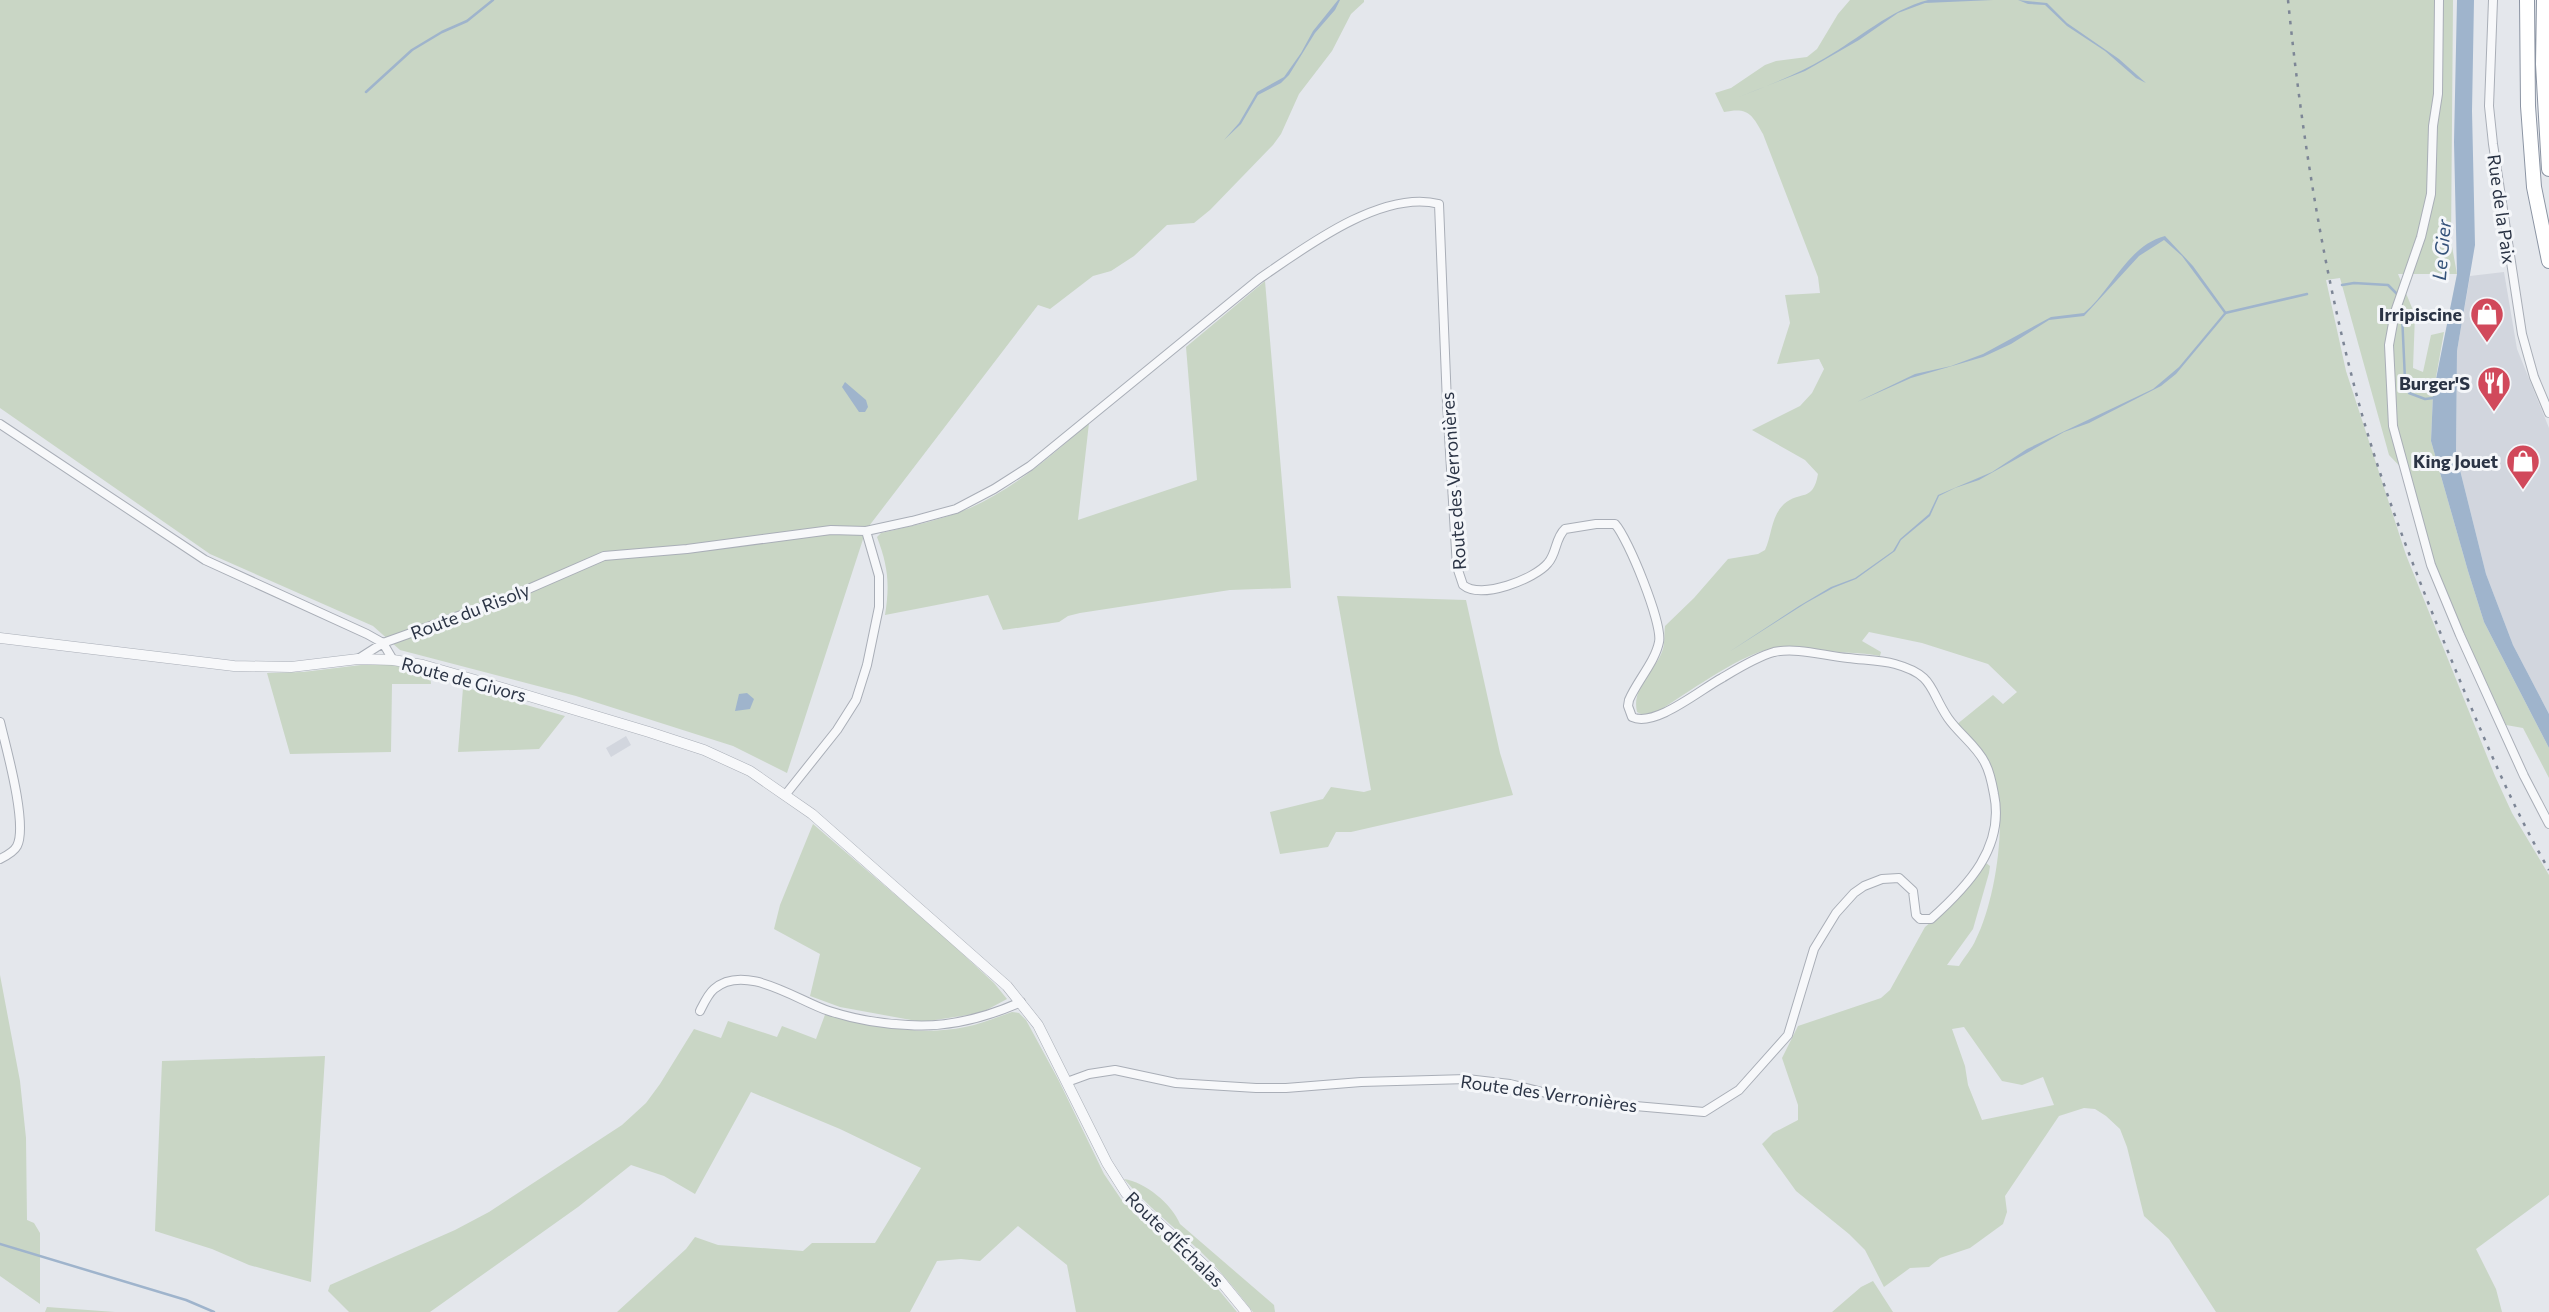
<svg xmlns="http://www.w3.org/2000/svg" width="2549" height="1312" font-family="Commissioner,sans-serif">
	<rect width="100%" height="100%" fill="#e4e7ec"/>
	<!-- built -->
	<path fill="#d2d6de" d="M2504 272 2517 349 2549 428V714L2513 645 2486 574 2456 454 2457 351 2470 276Z
		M626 736 631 745 611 757 606 748Z"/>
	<!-- green -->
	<path fill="#c9d6c5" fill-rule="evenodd" d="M0 0H1364V2L1351 14 1332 51 1299 94 1281 134 1273 145 1210 210 1194 223 1167 225 1134 256 1111 271 1093 276 1050 309 1038 305 866 530 787 773 733 746 576 696 400 650 373 626 210 554 0 408Z
		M1850 0H2453L2451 241 2457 274H2398L2415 315 2413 368 2423 372 2431 335 2444 332 2433 394 2431 441 2468 571 2484 622 2549 748V778L2523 728 2506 725 2448 599 2430 550 2412 479 2389 455 2340 278 2326 280 2346 371 2406 555 2495 776 2512 813 2549 875V1195L2476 1249 2496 1289 2502 1312H2216L2169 1239 2144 1216 2127 1147 2120 1129 2106 1116 2095 1109 2084 1108 2059 1116 2005 1196 2007 1212 2003 1224 1970 1248 1940 1258 1929 1267 1910 1268 1884 1287 1865 1250 1849 1234 1796 1191 1762 1144 1773 1133 1798 1120V1105L1782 1058 1798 1026 1881 998 1890 990 1925 927 1955 902 1986 863 1990 866 1989 873 1973 929 1947 965 1959 966C1964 957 1972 949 1976 939 1997 897 2011 803 1988 761 1981 746 1967 736 1956 725L1993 695 2003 704 2017 692 1988 664 1922 643 1869 632 1862 641 1881 652 1880 656C1860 652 1840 653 1820 650 1802 647 1785 644 1766 650 1735 658 1686 694 1657 712L1643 715 1637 712C1631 687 1656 671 1663 649 1665 642 1664 633 1665 626L1694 598 1728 559 1758 554 1765 550C1772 535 1771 516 1784 504 1800 490 1813 503 1818 474L1805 460 1752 430 1800 406 1812 393 1824 369 1819 359 1777 364 1790 323 1785 295 1820 293 1818 277 1763 134C1752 114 1748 107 1724 112L1715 93 1731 88 1765 65 1776 61 1807 57 1817 49 1838 14ZM1964 1027 2002 1081 2022 1085 2043 1077 2054 1105 1982 1120 1968 1085 1965 1066 1952 1029Z
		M1265 281 1291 588 1230 590 1080 613 1068 616 1059 622 1003 630 988 595 885 615C890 584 888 566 877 537L881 533C911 526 942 520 970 508 1015 488 1052 455 1089 423L1078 520 1197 480 1186 347Z
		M1337 596 1466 600 1500 753 1513 795 1351 832H1336L1328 847 1280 854 1270 812 1323 799 1331 787 1364 792 1371 790Z
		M361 665H392L430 672 431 684H392L391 752 290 754 267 673 303 672Z
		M463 688 471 689 565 716 539 749 458 752Z
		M813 824 943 936 994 983 1007 999 981 1013 922 1022 840 1007 810 996 820 954 774 929 780 905Z
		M0 975 20 1081 26 1138 27 1220 34 1223 40 1233V1304L0 1276Z
		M826 1012C871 1025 917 1037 965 1027 981 1024 997 1017 1012 1012L1019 1013 1026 1020 1059 1081 1104 1174 1121 1199 1140 1219 1155 1228 1193 1259 1237 1312H1076L1067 1265 1018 1226 980 1261 961 1259 937 1261 910 1312H617L686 1249 695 1237 718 1245 803 1251 812 1243H875L921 1168 840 1129 751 1092 695 1194 664 1176 631 1165 578 1207 430 1312H349L328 1291 330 1285 455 1230 489 1212 622 1125 646 1103 660 1084 694 1029 721 1038 728 1021 777 1037 782 1026 816 1039Z
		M325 1056 311 1282 249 1265 212 1249 155 1231 162 1061Z
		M1124 1179C1145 1182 1172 1204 1180 1224L1274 1305 1275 1312H1253C1236 1290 1219 1269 1199 1250 1174 1227 1147 1206 1124 1179Z
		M1873 1281 1893 1312H1832L1861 1287Z
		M47 1307 115 1312H45Z"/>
	<!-- water -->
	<path fill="#9fb4cc" d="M1338 0H1340L1335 10 1315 33 1289 75 1281 83 1258 95 1241 124 1224 140 1239 123 1257 92 1284 77 1301 53 1313 31Z
		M1928 0H1993L1925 3 1898 13 1859 40 1805 71 1736 98C1766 86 1797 75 1825 58 1858 39 1890 10 1928 0Z
		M2018 0 2047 3 2067 23 2119 59 2146 83 2136 78 2105 51 2067 26 2045 5 2028 4Z
		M2457 0H2474L2472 111 2475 245 2457 351 2456 454 2486 574 2513 645 2549 714V748L2484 622 2468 571 2431 441 2433 394 2457 274 2454 142Z
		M2165 236 2193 266 2227 313 2176 374 2161 386 2089 423 2064 432 1979 480 1955 488 1939 496 1930 516 1901 540 1895 551 1856 579 1833 588 1806 603 1729 652 1799 606 1831 587 1855 578 1893 551 1900 539 1929 514 1938 495 1992 472 2027 449 2153 389 2179 367 2224 313 2182 256 2164 240 2139 256 2084 316 2049 320 2011 344 1983 357 1911 378 1857 402 1915 374 1951 366 1983 354 2051 317 2084 313C2112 290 2127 246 2165 236Z
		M845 382 866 400 868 407 865 412H859L842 387Z
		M747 693 754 699 750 709 735 711 739 694Z"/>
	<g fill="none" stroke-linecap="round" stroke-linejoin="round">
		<!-- stream -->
		<path stroke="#9fb4cc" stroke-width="2.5" d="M366 92 412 50 442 32 467 21 493 0
			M2342 285 2354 283 2388 285 2397 294
			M2225 313 2307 294
			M2402 314 2405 380 2409 393 2425 399 2434 398
			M0 1244 186 1300 214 1312"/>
		<!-- minor casing -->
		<g stroke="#a9aeb7" stroke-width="10">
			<path id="minor" d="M2439 0 2438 94 2433 126 2431 194 2421 237 2395 312 2389 345 2393 426 2431 565 2460 635 2524 776 2549 824
				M2493 0 2489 106 2493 144 2522 334 2534 377 2549 413
				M0 424 205 560 367 634 383 643 393 660
				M358 659 383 643 503 600 604 556 687 549 831 530 866 531 912 521 956 509 994 489 1030 466 1259 279C1304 248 1382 189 1439 204L1447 403 1457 567 1463 585C1481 600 1535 579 1548 563 1557 553 1555 538 1565 529L1596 524H1615C1628 538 1663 624 1659 642 1655 662 1637 681 1629 700L1628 706 1632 717C1655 728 1701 689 1722 678 1737 669 1756 657 1774 652 1797 647 1825 656 1848 658 1863 660 1880 660 1895 664 1935 675 1929 690 1948 718 1959 734 1977 746 1985 763 1990 772 1992 783 1994 794 2005 847 1968 886 1931 919H1920L1916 915 1913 891 1899 878 1882 879 1864 886 1854 893 1836 913 1814 949 1788 1035 1739 1090 1704 1112 1578 1101 1510 1084 1467 1079 1361 1082 1286 1088H1256L1176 1083 1115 1070 1089 1074 1067 1082
				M0 722C6 747 28 825 17 846 14 852 6 856 0 859
				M786 794 837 730 856 700 867 665 879 607V576L866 531
				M700 1011C704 1003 708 994 714 989 745 962 798 1001 829 1011 854 1019 882 1024 908 1025 948 1028 985 1018 1021 1002"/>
		</g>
		<!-- tertiary casing -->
		<g stroke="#a9aeb7" stroke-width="11">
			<path id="tertiary" d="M0 638 234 666 291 667 358 659 393 660 423 665 489 684 649 732 704 750 750 771 812 814 1007 986 1038 1025 1107 1163 1126 1193 1219 1279 1246 1312"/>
		</g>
		<!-- motorway casing -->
		<g stroke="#8b94a3" stroke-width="16">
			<path id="motorway" d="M2527 0 2528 106 2534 187 2549 261
				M2544 0 2543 64 2549 169"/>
		</g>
		<!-- minor -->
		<use href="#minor" stroke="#f7f8fa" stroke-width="8"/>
		<!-- tertiary -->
		<use href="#tertiary" stroke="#f7f8fa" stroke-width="10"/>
		<!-- motorway -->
		<use href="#motorway" stroke="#fff" stroke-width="14"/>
		<!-- rail -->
		<path stroke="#7d8696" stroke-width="2.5" stroke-dasharray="3.5 7" stroke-linecap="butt" d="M2288 0C2302 138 2324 277 2361 411 2385 496 2418 578 2451 659 2481 731 2510 803 2549 870"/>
	</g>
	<!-- icons -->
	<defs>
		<g id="shop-pin" transform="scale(1.75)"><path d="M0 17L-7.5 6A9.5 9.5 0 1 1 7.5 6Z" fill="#d1495b" stroke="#f4f6f9"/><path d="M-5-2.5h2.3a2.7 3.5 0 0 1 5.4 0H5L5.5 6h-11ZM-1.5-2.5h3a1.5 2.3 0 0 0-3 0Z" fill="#fff"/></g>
		<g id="restaurant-pin" transform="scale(1.75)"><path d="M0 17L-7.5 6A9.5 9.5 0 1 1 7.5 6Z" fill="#d1495b" stroke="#f4f6f9"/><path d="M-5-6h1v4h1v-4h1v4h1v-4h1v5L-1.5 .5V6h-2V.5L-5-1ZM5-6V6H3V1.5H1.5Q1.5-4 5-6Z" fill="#fff"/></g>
	</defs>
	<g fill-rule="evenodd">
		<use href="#shop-pin" x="2487" y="314"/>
		<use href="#restaurant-pin" x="2494" y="383"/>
		<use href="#shop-pin" x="2523" y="461"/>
	</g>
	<g text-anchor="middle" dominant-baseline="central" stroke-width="6" stroke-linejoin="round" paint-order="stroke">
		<!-- street labels -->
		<g font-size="18" fill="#2b3445" stroke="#f4f6f9">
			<text transform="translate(2502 209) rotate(82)">Rue de la Paix</text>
			<text transform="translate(1453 481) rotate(-94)">Route des Verronières</text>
			<text transform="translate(470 611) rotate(-21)">Route du Risoly</text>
			<text transform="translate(464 679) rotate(15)">Route de Givors</text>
			<text transform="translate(1549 1093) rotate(8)">Route des Verronières</text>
			<text transform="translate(1175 1239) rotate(44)">Route d'Échalas</text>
		</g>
		<!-- poi labels -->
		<g font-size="18" font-weight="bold" fill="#2b3445" stroke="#f4f6f9" text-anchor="end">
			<text x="2462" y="314">Irripiscine</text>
			<text x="2470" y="383">Burger'S</text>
			<text x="2498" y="461">King Jouet</text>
		</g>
		<!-- water labels -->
		<g font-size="19" font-style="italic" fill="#34527a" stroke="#f4f6f9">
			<text transform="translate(2441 250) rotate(-85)">Le Gier</text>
		</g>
	</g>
</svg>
